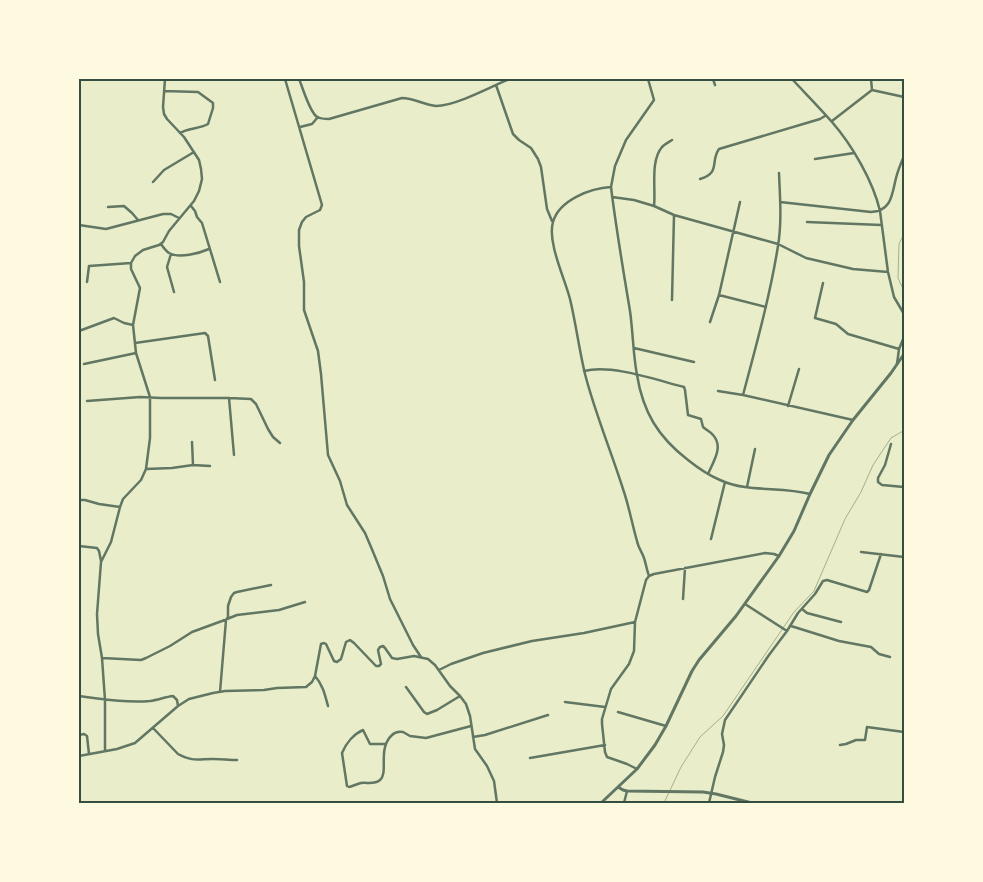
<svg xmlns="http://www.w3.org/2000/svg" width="983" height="882" font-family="'Noto Sans',sans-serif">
	<rect width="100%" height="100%" fill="#e9edc9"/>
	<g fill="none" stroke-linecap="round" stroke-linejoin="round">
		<!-- stream -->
		<path stroke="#a3b18a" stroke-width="1" d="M904 183 903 197 904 200
			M904 234 899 244 898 278 904 291
			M904 350V352
			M664 803 681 767 700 737 723 716 794 612 814 591 845 519 861 492 873 465 891 438 903 431 904 425"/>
		<!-- minor -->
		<path stroke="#617663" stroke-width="2.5" d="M285 79 322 205 320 210 306 217 302 222 299 230V246L304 282V310L318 351 321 374 328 455 340 481 347 505 365 533 371 547 383 576 390 599 413 645 421 657
			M299 79C303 88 309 111 317 117 321 119 324 119 329 119L402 98C414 98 424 105 436 106 455 106 491 87 509 79
			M648 79 654 100 626 140 615 166 611 187C616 228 623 269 630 311 633 332 633 354 637 375 643 412 658 437 688 460 698 468 708 475 720 480 748 493 780 486 810 494
			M713 79 715 85
			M792 79C805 93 819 107 832 122 852 145 873 181 880 211L888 272 894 297 904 314
			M871 79 872 90
			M496 85 513 134 519 140 531 148 538 159 541 167 547 209 552 221
			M164 91 198 92 213 103V108L208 124C199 129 188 128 180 133
			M832 121 872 90 904 97
			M300 127 312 124 318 117
			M815 159 854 153
			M700 179C721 173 710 161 719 149L820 119 825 116
			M153 182 164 170 194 152
			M611 187C591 188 559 200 553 222 547 242 565 279 570 299 576 324 579 349 585 374 595 413 611 451 623 489 629 506 632 524 637 541 638 547 642 552 644 558 646 564 647 571 649 576
			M612 197 634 200 654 206 674 215 778 244 806 258 853 269 888 272
			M780 202 871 212C892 211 892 194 896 178 898 170 901 163 904 156
			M191 206 195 211 197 217 202 223 220 282
			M654 206C656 189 650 161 662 147 665 144 669 142 672 140
			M108 207 124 206 132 213 138 220
			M807 222 881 225
			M79 225 106 229 163 214H171L179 218
			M161 244C163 247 166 251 169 253 179 259 200 253 209 249
			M171 254 167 267 174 292
			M87 282 89 266 131 263
			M823 283 815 318 836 324 848 334 899 349
			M719 295 766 307
			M672 300 674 215
			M710 322 719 295 740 202
			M79 331 114 318 124 323 133 325
			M135 343 205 333 208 336 215 380
			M634 348 694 362
			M84 364 136 353
			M897 364 899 349 904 337
			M584 371C612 364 656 380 684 387L685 390 688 415 701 419 703 427C706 430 711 432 713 435 724 447 713 462 708 474
			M718 391 743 395 853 420
			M743 395C756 346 770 296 778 246 782 222 780 197 779 173
			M229 398 234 455
			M87 401 140 397 161 398H229L251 399 256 404 268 429 273 437 280 443
			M788 406 799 369
			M192 442 193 465
			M891 444 885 465 878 478V482L882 485 904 487
			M146 469 172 468 193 465 210 466
			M747 487 755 449
			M79 500H85L99 504 120 507
			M711 539 725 482
			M79 546 97 548 99 551 101 561
			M861 552 904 557
			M683 599 685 568
			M745 604 787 631
			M802 609 807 613 841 622
			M791 626 839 641 871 647 879 654 890 657
			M102 658 141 660 146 658 170 646 192 632 222 621 237 615 279 610 305 602
			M439 670 451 664 483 653 532 641 584 633 635 622
			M315 676C323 685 325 695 328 706
			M406 687 424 712 427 714 437 710 460 696
			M220 692 226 620 228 617V606L231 597 234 593 237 592 271 585
			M79 696C102 699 126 703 150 701 158 700 165 697 173 696L177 700 178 706
			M565 702 605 707
			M618 712 666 726
			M153 728 178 754C193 762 198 759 213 759 221 759 229 760 237 760
			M79 735 84 734 87 736 89 754
			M473 737 485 735 548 715
			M385 744H370L363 730C354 734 346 743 342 753L347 786 349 787C353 786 357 784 361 783 367 782 374 785 380 780 389 772 377 749 392 735 395 732 398 731 403 732L410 736 426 738 471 726
			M840 745 846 744 856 740H865L867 727 904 732
			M105 751V700L102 658 98 634 97 614 101 562 111 542 120 507 123 499 141 480 146 469 150 438V397L136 353 133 325 140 288 131 269V263L135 256 143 250 159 245 163 242 169 231 194 201 199 191 202 179 201 169 199 160 184 137 167 119 164 114 163 107 165 79
			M79 756 117 749 135 743 178 706 189 699 213 693 225 691 264 690 277 688 306 687 312 682 315 676 321 644 324 643 326 644 334 661 337 662 341 659 346 642 350 640 354 643 376 666H379L381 664 378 650 380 647 383 646 385 648 392 658 397 659 414 656 428 659 435 665 450 686 460 696 466 704 470 716 475 749 487 766 494 781 497 803
			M530 758 605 745
			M637 769 627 764 607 757 605 752 602 724V719L611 689 629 664 634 651 635 622 646 580 649 576 654 574 765 553 774 554 779 556
			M624 803 627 791
			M709 803 715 777 723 752 724 745 722 734 725 720 769 655 787 631 798 613 815 594 823 581 827 580 867 592 869 590 881 554"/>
		<!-- tertiary -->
		<path stroke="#617663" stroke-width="3" d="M618 787 623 790 627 791 703 792 716 794 752 803
			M601 803 637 769 655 745 666 726 692 671 699 660 736 616 779 556 794 531 810 494 829 455 853 420 891 373 904 354"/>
	</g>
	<!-- border -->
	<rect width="983" height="882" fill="none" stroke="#fefae0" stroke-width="160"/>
	<rect x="80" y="80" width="823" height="722" fill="none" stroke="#344e41" stroke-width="2"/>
</svg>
